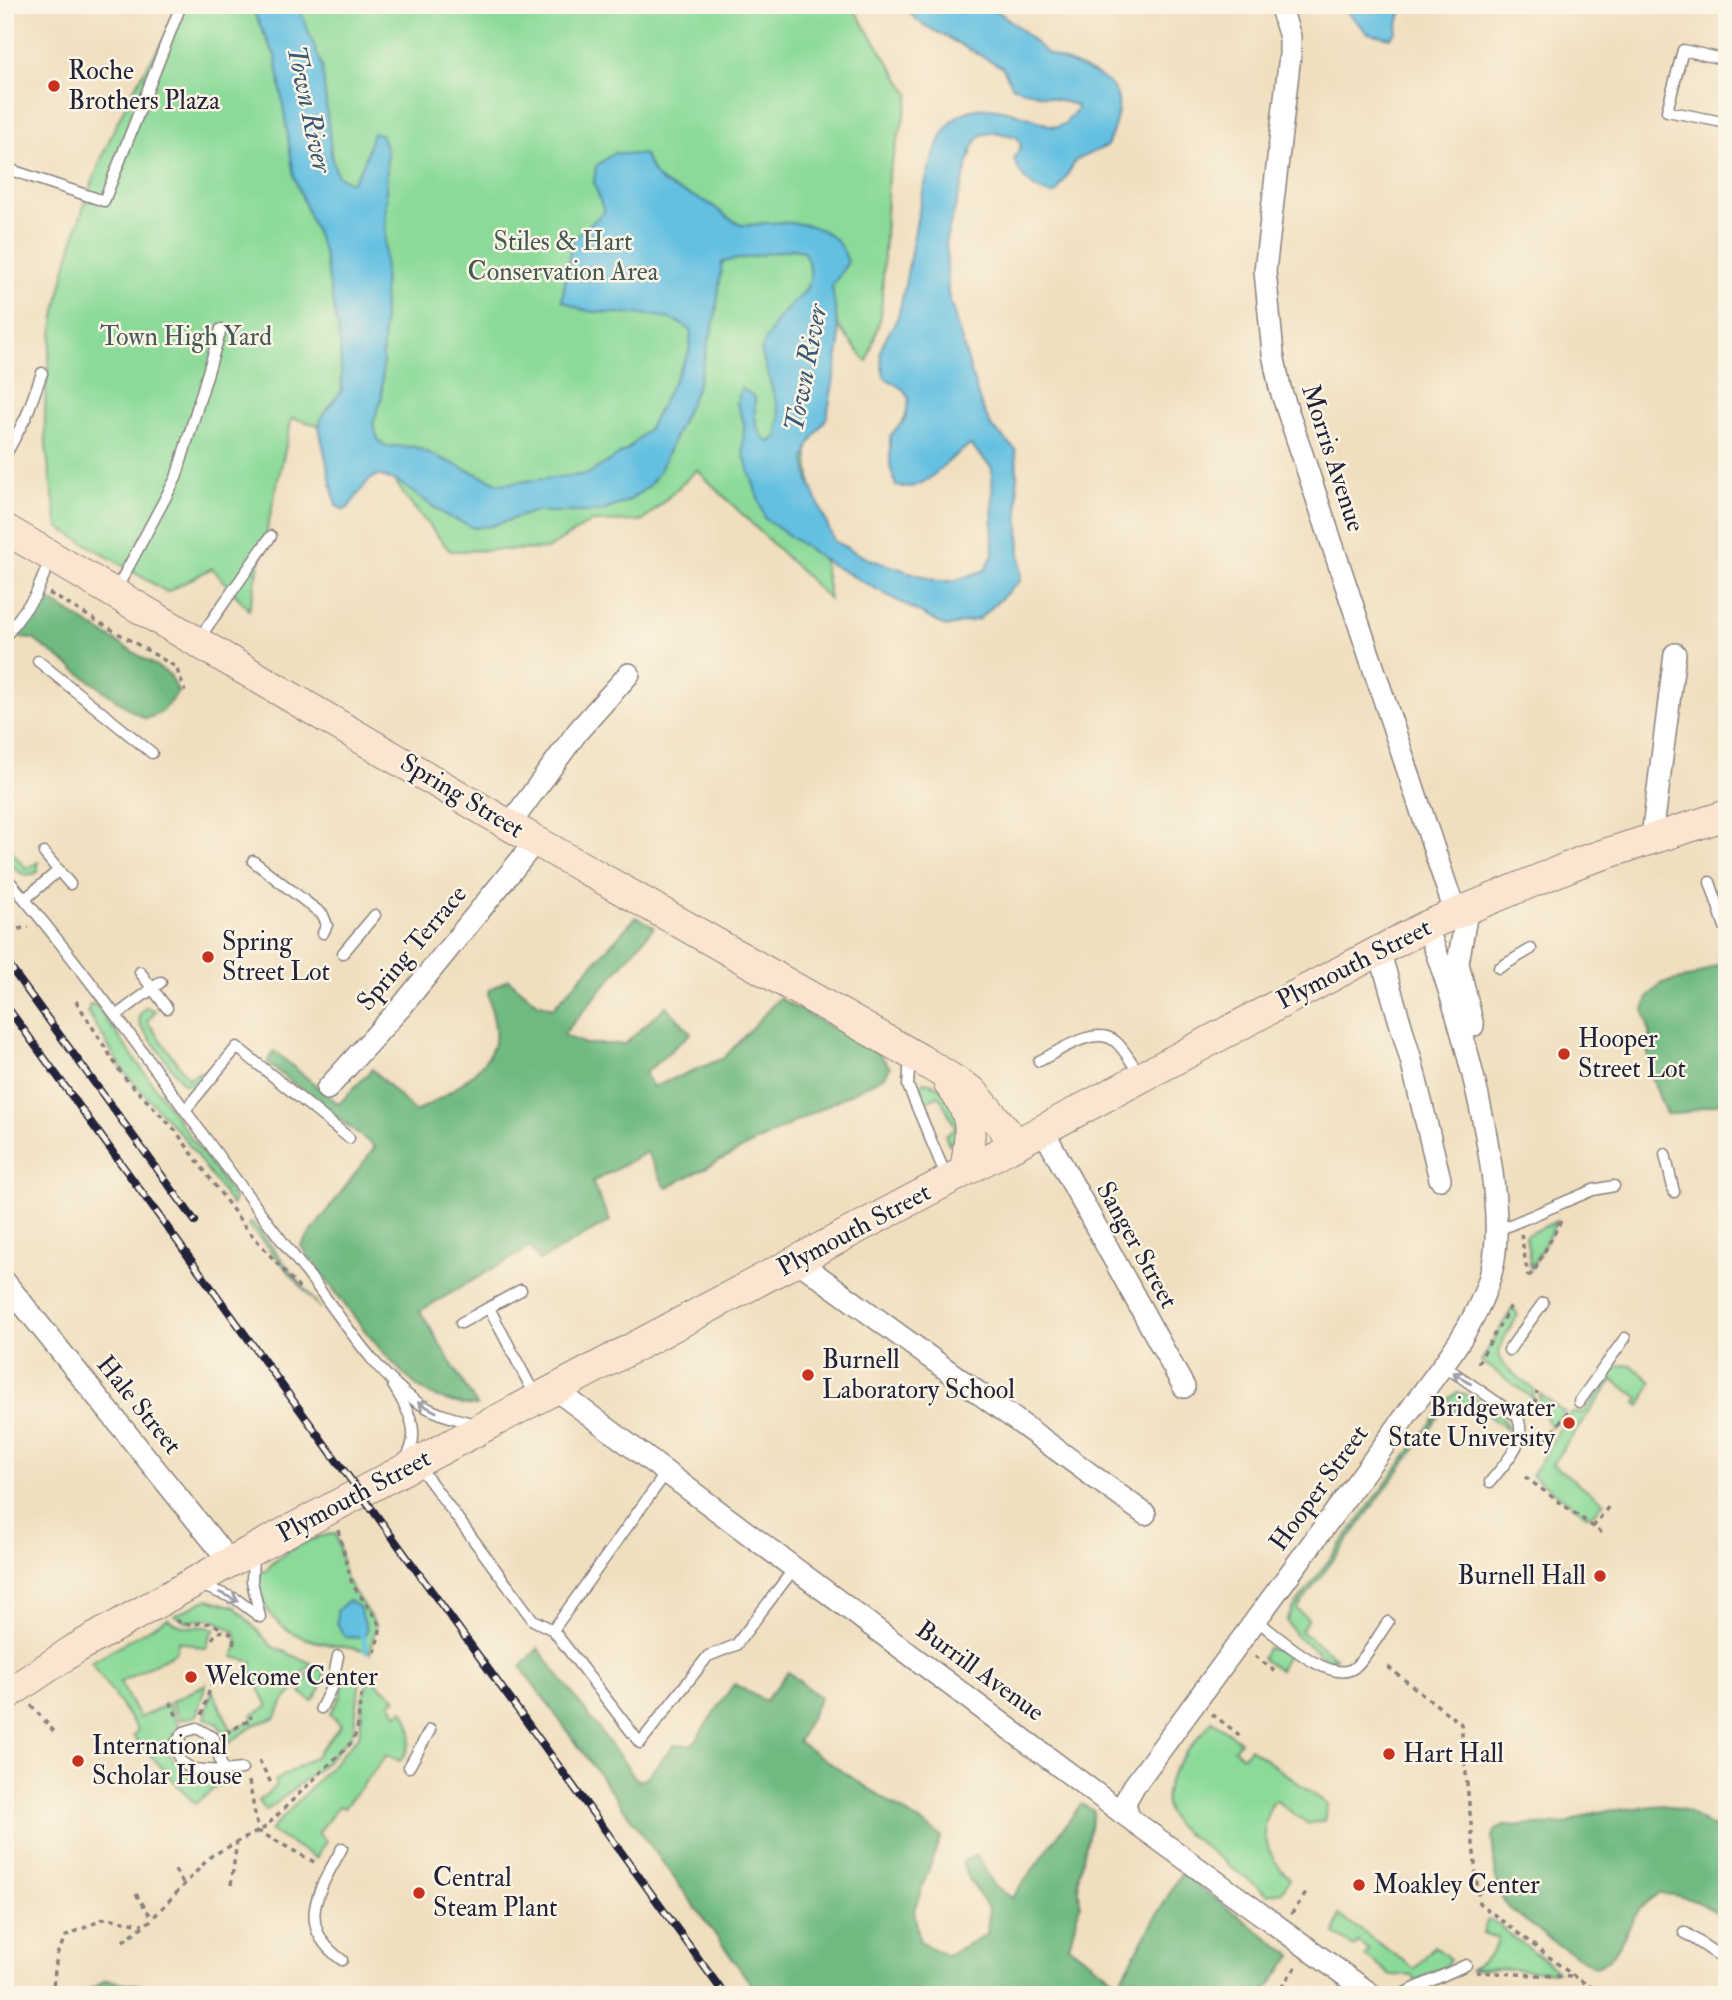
<svg xmlns="http://www.w3.org/2000/svg" width="1732" height="2000" font-family="'IM FELL Double Pica',serif">
	<rect width="100%" height="100%" fill="#fcf5e5"/>
	<filter id="ink" filterUnits="userSpaceOnUse"><feTurbulence type="fractalNoise" baseFrequency=".0143" numOctaves="2"/><feDisplacementMap in="SourceGraphic" scale="14" xChannelSelector="R" yChannelSelector="G"/><feConvolveMatrix kernelMatrix="1 2 1 2 8 2 1 2 1" color-interpolation-filters="sRGB"/></filter>
	<filter id="wash" filterUnits="userSpaceOnUse"><feTurbulence type="fractalNoise" baseFrequency=".00686" numOctaves="4" result="noise"/><feDisplacementMap in="SourceGraphic" scale="28" xChannelSelector="R" yChannelSelector="G"/><feGaussianBlur stdDeviation="1.57" result="paint"/><feColorMatrix in="noise" values="0 0 0 0 0 0 0 0 0 0 0 0 0 0 0 0 0 1.4 0 .05"/><feComposite in="paint" operator="in"/></filter>
	<g filter="url(#wash)">
		<rect width="100%" height="100%" fill="#f0dfbf"/>
		<!-- green -->
		<path fill="#8bda99" stroke="#567e6a" stroke-width="2" d="M189 5H851L910 95 888 175 881 316 867 362 837 325 802 405 812 493 830 600 697 470 643 521 591 522 547 549 450 551 406 498 367 438 292 418 249 610 212 568 167 592 58 527C53 491 44 452 45 416 46 299 94 146 158 49 168 34 176 17 189 5Z
			M5 845 27 869 38 862V872C22 880 15 869 5 858Z
			M90 1004 96 1005 234 1198V1203L232 1205 184 1138 124 1072 88 1012Z
			M146 1007 156 1011 147 1021 188 1078 201 1072V1077L192 1084 183 1083 140 1025 139 1016Z
			M923 1082C952 1084 972 1124 949 1144L945 1135 956 1128 939 1095 925 1102 921 1090Z
			M1557 1221 1531 1269 1526 1235Z
			M252 1222 321 1309 248 1225Z
			M1513 1307 1518 1315C1490 1361 1492 1357 1533 1389L1534 1399 1481 1361Z
			M1622 1365 1632 1366 1652 1382 1640 1406 1636 1403 1639 1398 1613 1380 1552 1464 1604 1502 1595 1513 1587 1515 1531 1475C1546 1455 1555 1434 1570 1414L1584 1412 1615 1368Z
			M1457 1392C1472 1395 1505 1413 1507 1429L1469 1402 1459 1414 1446 1407 1297 1609 1308 1619 1301 1631 1336 1658 1327 1659 1296 1636 1287 1621 1292 1610 1448 1400Z
			M1540 1394 1564 1412 1550 1429C1548 1416 1538 1407 1540 1394Z
			M336 1534 346 1579 376 1626 370 1653 366 1647 363 1650C327 1644 286 1642 266 1607 259 1596 257 1583 261 1571H266C278 1554 315 1534 336 1534Z
			M208 1599 235 1607 273 1647 313 1664 302 1672 299 1685 286 1698 275 1718 256 1724 229 1743 225 1735 253 1719 252 1715 268 1706 251 1672 253 1662 233 1657 238 1643 234 1631 212 1619 185 1621 175 1615Z
			M168 1618C184 1633 198 1622 216 1629L211 1634 206 1649 179 1641 175 1653 120 1682 139 1718 168 1704 180 1729C144 1760 199 1778 221 1783L195 1804 133 1736 138 1730 91 1662Z
			M1267 1648 1279 1650 1287 1656 1279 1670 1262 1659Z
			M315 1669H323C326 1681 320 1693 312 1701L301 1693 307 1674Z
			M346 1674 360 1679 354 1729 350 1737 322 1766 266 1811 259 1801 277 1785 275 1781 316 1756 341 1725 330 1714 340 1697Z
			M370 1677 396 1699 390 1703 397 1714 403 1710C414 1727 413 1745 400 1761L387 1755 344 1808 339 1806 318 1833 326 1841 316 1858 270 1831 359 1736 363 1697Z
			M206 1684 196 1716 180 1720 171 1702Z
			M212 1690 231 1729 224 1732 216 1723 205 1718Z
			M1212 1721 1240 1741 1234 1749 1243 1756 1250 1748 1327 1804 1324 1821 1307 1824 1275 1800C1255 1828 1267 1857 1290 1879L1281 1892 1268 1895 1177 1826C1144 1790 1190 1750 1212 1721Z
			M1339 1915 1415 1969 1434 1946 1450 1959 1445 1967 1415 1981 1413 1976 1391 1975 1365 1956 1369 1950 1358 1942 1354 1947 1335 1934Z
			M1491 1920 1556 1969 1557 1972 1498 1968 1469 1970C1483 1962 1495 1955 1498 1938L1483 1933 1487 1921Z"/>
		<!-- forest -->
		<path fill="#70ba81" stroke="#496e5e" stroke-width="2" d="M51 601 170 675 178 692 162 712 146 719 129 709 33 639 21 638 19 633 43 602Z
			M636 917 654 927 563 1035 585 1044H625L666 1006 691 1033 645 1073 653 1087 724 1058 779 998 879 1054 890 1067 885 1076 666 1188 647 1152 592 1182 610 1221 539 1261 531 1247 420 1311 477 1406C457 1405 432 1398 416 1385 373 1348 336 1291 301 1246L375 1147 267 1063 274 1051 339 1104 372 1069 415 1112C441 1099 488 1072 495 1040 498 1027 489 1005 488 991L508 979 537 1003 553 1008Z
			M1727 960V1101L1679 1114H1666L1651 1076 1647 1047 1650 1034 1644 1010 1648 997 1662 983 1692 977Z
			M538 1648 638 1781 647 1777 674 1745H692L734 1684 765 1701 788 1672 820 1698 798 1742 941 1836 914 1910 920 1942 947 1956 987 1934 989 1910 968 1877 962 1862 977 1855 994 1885 1012 1898 1081 1804 1094 1811 1078 1878 1080 1904 1069 1946 1119 1983 1181 1873 1292 1956 1262 1995H759L521 1667Z
			M1664 1805 1688 1812 1727 1837V1920C1707 1905 1684 1893 1658 1894 1650 1899 1642 1905 1637 1913 1625 1930 1617 1960 1596 1967L1555 1943 1509 1908 1497 1891 1492 1837 1496 1830 1504 1826 1563 1824 1597 1812Z
			M105 1980 146 1986 137 1995H82Z"/>
		<!-- water -->
		<path fill="#63c0e1" stroke="#42718e" stroke-width="2" d="M255 5H303L301 12 322 66 332 160 338 176 351 183 363 165 373 133 381 134 387 150 382 397 373 424 378 440 386 446 415 447 500 484 588 474 628 449 649 428 689 352 691 332C670 308 618 316 588 311 579 310 570 304 562 300L572 240 604 212 594 183 596 166 614 153 645 155C657 191 677 187 706 202 718 207 730 222 742 225 749 226 758 224 764 223 799 221 836 223 848 262L832 286 840 344 827 417 809 445 805 460 809 481 834 541 866 558 937 581H954L985 570 993 555 992 468 971 445C944 457 929 494 896 486L890 466V436L905 419 909 399 904 390 884 377C883 369 879 357 881 350 883 338 894 328 898 316 911 273 921 144 957 117 986 96 1026 118 1055 127L1065 124 1077 109 1076 105 1013 87 1002 67 922 24 901 5C918 5 973 1 986 6 1010 16 1027 37 1046 52 1053 57 1063 60 1070 63 1120 83 1129 93 1107 146L1076 160 1056 194C1036 195 1020 177 1014 159L1021 146 1017 137 996 132 981 135 973 146 946 239 948 294 980 402 991 426 1016 450 1021 580 979 619 946 627 830 564 765 519 743 452 744 423 737 404 741 388 755 397C754 414 754 430 768 442L777 438 780 416 761 350C766 340 771 329 777 320 796 295 824 289 803 251L792 249 722 262 716 314 697 387 660 470 649 486 628 501 600 512H533L491 526 474 528 447 516 398 482 378 475 368 481 348 508 344 510 336 506 319 427 322 416 342 390 340 342 324 253 294 177 276 58 255 15Z
			M1340 5H1403L1396 32 1390 38 1368 33Z
			M348 1600 359 1607 367 1630 364 1638 345 1637 337 1623V1611Z"/>
		<g fill="none" stroke-linecap="round" stroke-linejoin="round">
			<!-- stream -->
			<path stroke="#63c0e1" stroke-width="5" d="M364 1638 366 1651"/>
		</g>
	</g>
	<g filter="url(#ink)">
		<g fill="none" stroke-linecap="round" stroke-linejoin="round">
			<!-- lane casing -->
			<g stroke="#89807d" stroke-width="13">
				<path id="lane" d="M1727 60 1683 50 1667 111 1727 123
					M5 168 104 201 181 5
					M5 456 26 417 42 373
					M116 590 176 478 221 329
					M5 637 35 596 51 558
					M198 640 271 536
					M38 661 152 753
					M44 853 70 884
					M253 861 323 915 327 925 323 933
					M5 876C114 1003 204 1143 307 1273 339 1314 374 1372 417 1402 435 1414 456 1419 476 1424
					M1710 882 1725 927
					M25 899 59 870
					M343 953 375 915
					M1499 968 1531 949
					M140 972 167 1008
					M117 1015 161 982
					M910 1055 908 1086 947 1178
					M1039 1061C1058 1052 1094 1025 1115 1041 1125 1049 1133 1066 1141 1076
					M186 1109 237 1047 349 1138
					M1665 1154 1674 1192
					M1496 1231 1593 1190 1614 1186
					M489 1308 536 1397
					M461 1323 521 1290
					M1509 1350 1543 1303
					M1443 1365 1517 1416C1529 1441 1505 1463 1490 1482
					M393 1385C408 1410 423 1433 405 1460
					M1579 1402 1625 1338
					M418 1465 533 1620 553 1630 640 1743 708 1656 736 1645 793 1570
					M253 1554 252 1581 260 1617
					M200 1585 236 1599 260 1617
					M1256 1620C1277 1635 1332 1687 1355 1667 1368 1655 1378 1636 1388 1622
					M553 1630 666 1473
					M321 1708 332 1686 338 1656
					M197 1728 214 1738 223 1771 192 1769 180 1761 176 1743 184 1732Z
					M409 1767 430 1730
					M223 1771 242 1769
					M342 1848C320 1889 293 1925 342 1960
					M1684 1932 1727 1961
					M1400 1995 1466 1965"/>
			</g>
			<!-- street casing -->
			<g stroke="#89807d" stroke-width="24">
				<path id="street" d="M1280 5 1290 37V55L1265 271 1273 354 1280 388 1455 912
					M510 824 578 731 629 674
					M1652 837 1675 654
					M1468 906 1458 963 1473 1026
					M1379 950 1411 1060 1440 1179
					M327 1089 402 1006 536 841
					M1043 1130 1184 1387
					M796 1260 1145 1514
					M5 1282 230 1562
					M556 1390 1118 1810 1372 1995
					M1128 1815 1125 1802 1134 1786 1443 1365C1465 1335 1485 1302 1493 1265 1509 1185 1458 1003 1426 926"/>
			</g>
			<!-- secondary casing -->
			<g stroke="#89807d" stroke-width="32">
				<path id="secondary" d="M5 529 536 841 920 1059 973 1092 1017 1144
					M949 1084C976 1117 971 1131 965 1171
					M5 1696 75 1649 230 1562 1426 926 1583 861 1727 815"/>
			</g>
			<!-- path -->
			<path stroke="#89807d" stroke-width="3.5" stroke-dasharray="5 5" stroke-linecap="butt" d="M49 593 176 667 185 691
				M5 914 18 929 29 927
				M76 1001 123 1076 175 1130 245 1227 299 1288
				M1521 1234 1528 1276
				M1528 1276 1533 1273 1562 1219
				M1478 1363 1511 1305
				M1535 1404 1537 1391
				M1547 1440 1568 1411
				M1525 1477 1602 1533
				M1593 1527 1609 1506
				M338 1530 352 1584 381 1626 375 1652
				M176 1620C191 1631 209 1614 222 1631
				M212 1639 217 1632 227 1631 233 1635 234 1646
				M1255 1656 1277 1673
				M1388 1667 1461 1724 1479 1903 1575 1977 1604 1995
				M170 1702 178 1719
				M31 1705 57 1735
				M1212 1714 1242 1737
				M202 1715 211 1685
				M226 1733 252 1719 250 1716
				M259 1760 272 1785
				M249 1781 258 1831 316 1863
				M175 1870 183 1883
				M231 1885 237 1841
				M136 1894 152 1918
				M1291 1914 1307 1892
				M123 1941 150 1921 211 1856 264 1828 351 1743 357 1732 363 1677
				M1476 1972 1573 1977
				M52 1995 57 1954 66 1936 106 1918 143 1924
				M1275 1995 1299 1963"/>
			<!-- lane -->
			<use href="#lane" stroke="#fff" stroke-width="10"/>
			<!-- street -->
			<use href="#street" stroke="#fff" stroke-width="21"/>
			<!-- secondary -->
			<use href="#secondary" stroke="#fce5d0" stroke-width="30"/>
			<!-- rail casing -->
			<g stroke="#22223b" stroke-width="8">
				<path id="rail" d="M5 960 195 1221
					M5 1004 725 1995"/>
			</g>
			<!-- rail -->
			<use href="#rail" stroke="#fcf5e5" stroke-width="5" stroke-dasharray="16" stroke-linecap="butt"/>
		</g>
		<!-- one-way arrows -->
		<defs><path id="oneway-shaft" d="M-6 0H5M1.5-3L5.5 0L1.5 3" fill="none" stroke-width="1.6" stroke-linecap="round" stroke-linejoin="round" transform="scale(1.75)"/></defs>
		<g stroke="#9c9ca7">
			<use href="#oneway-shaft" transform="translate(1462 1378) rotate(-146)"/>
			<use href="#oneway-shaft" transform="translate(427 1407) rotate(-152)"/>
			<use href="#oneway-shaft" transform="translate(229 1597) rotate(25)"/>
		</g>
	</g>
	<!-- markers -->
	<g fill="#c8321e" stroke="#fcf5e5" stroke-width="2.5">
		<circle cx="54" cy="86" r="7"/>
		<circle cx="208" cy="957" r="7"/>
		<circle cx="1564" cy="1054" r="7"/>
		<circle cx="808" cy="1375" r="7"/>
		<circle cx="1569" cy="1423" r="7"/>
		<circle cx="1600" cy="1576" r="7"/>
		<circle cx="191" cy="1677" r="7"/>
		<circle cx="1389" cy="1754" r="7"/>
		<circle cx="78" cy="1761" r="7"/>
		<circle cx="1359" cy="1885" r="7"/>
		<circle cx="419" cy="1893" r="7"/>
	</g>
	<g text-anchor="middle" dominant-baseline="central" stroke-width="5" stroke-linejoin="round" paint-order="stroke">
		<!-- poi labels -->
		<g font-size="26" fill="#22223b" stroke="#fcf5e5" text-anchor="start">
			<text x="68" y="71">Roche<tspan x="68" dy="30">Brothers Plaza</tspan></text>
			<text x="222" y="942">Spring<tspan x="222" dy="30">Street Lot</tspan></text>
			<text x="1578" y="1039">Hooper<tspan x="1578" dy="30">Street Lot</tspan></text>
			<text x="822" y="1360">Burnell<tspan x="822" dy="30">Laboratory School</tspan></text>
			<text x="1555" y="1408" text-anchor="end">Bridgewater<tspan x="1555" dy="30">State University</tspan></text>
			<text x="1586" y="1576" text-anchor="end">Burnell Hall</text>
			<text x="205" y="1677">Welcome Center</text>
			<text x="92" y="1746">International<tspan x="92" dy="30">Scholar House</tspan></text>
			<text x="1403" y="1754">Hart Hall</text>
			<text x="433" y="1878">Central<tspan x="433" dy="30">Steam Plant</tspan></text>
			<text x="1373" y="1885">Moakley Center</text>
		</g>
		<!-- park labels -->
		<g font-size="26" fill="#425957" stroke="#fcf5e5">
			<text x="563" y="242">Stiles &amp; Hart<tspan x="563" dy="30">Conservation Area</tspan></text>
			<text x="186" y="337">Town High Yard</text>
		</g>
		<!-- street labels -->
		<g font-size="26" fill="#22223b" stroke="#fcf5e5">
			<text transform="translate(1333 458) rotate(72)">Morris Avenue</text>
			<text transform="translate(462 796) rotate(31)">Spring Street</text>
			<text transform="translate(412 948) rotate(-50)">Spring Terrace</text>
			<text transform="translate(1354 964) rotate(-27)">Plymouth Street</text>
			<text transform="translate(854 1230) rotate(-28)">Plymouth Street</text>
			<text transform="translate(1137 1245) rotate(61)">Sanger Street</text>
			<text transform="translate(139 1405) rotate(51)">Hale Street</text>
			<text transform="translate(1319 1488) rotate(-54)">Hooper Street</text>
			<text transform="translate(354 1496) rotate(-28)">Plymouth Street</text>
			<text transform="translate(980 1671) rotate(36)">Burrill Avenue</text>
		</g>
		<!-- water labels -->
		<g font-size="28" font-style="italic" fill="#395975" stroke="#fcf5e5">
			<text transform="translate(309 109) rotate(78)">Town River</text>
			<text transform="translate(806 368) rotate(-79)">Town River</text>
		</g>
	</g>
	<!-- margin -->
	<rect width="1732" height="2000" fill="none" stroke="#fcf5e5" stroke-width="28"/>
</svg>
